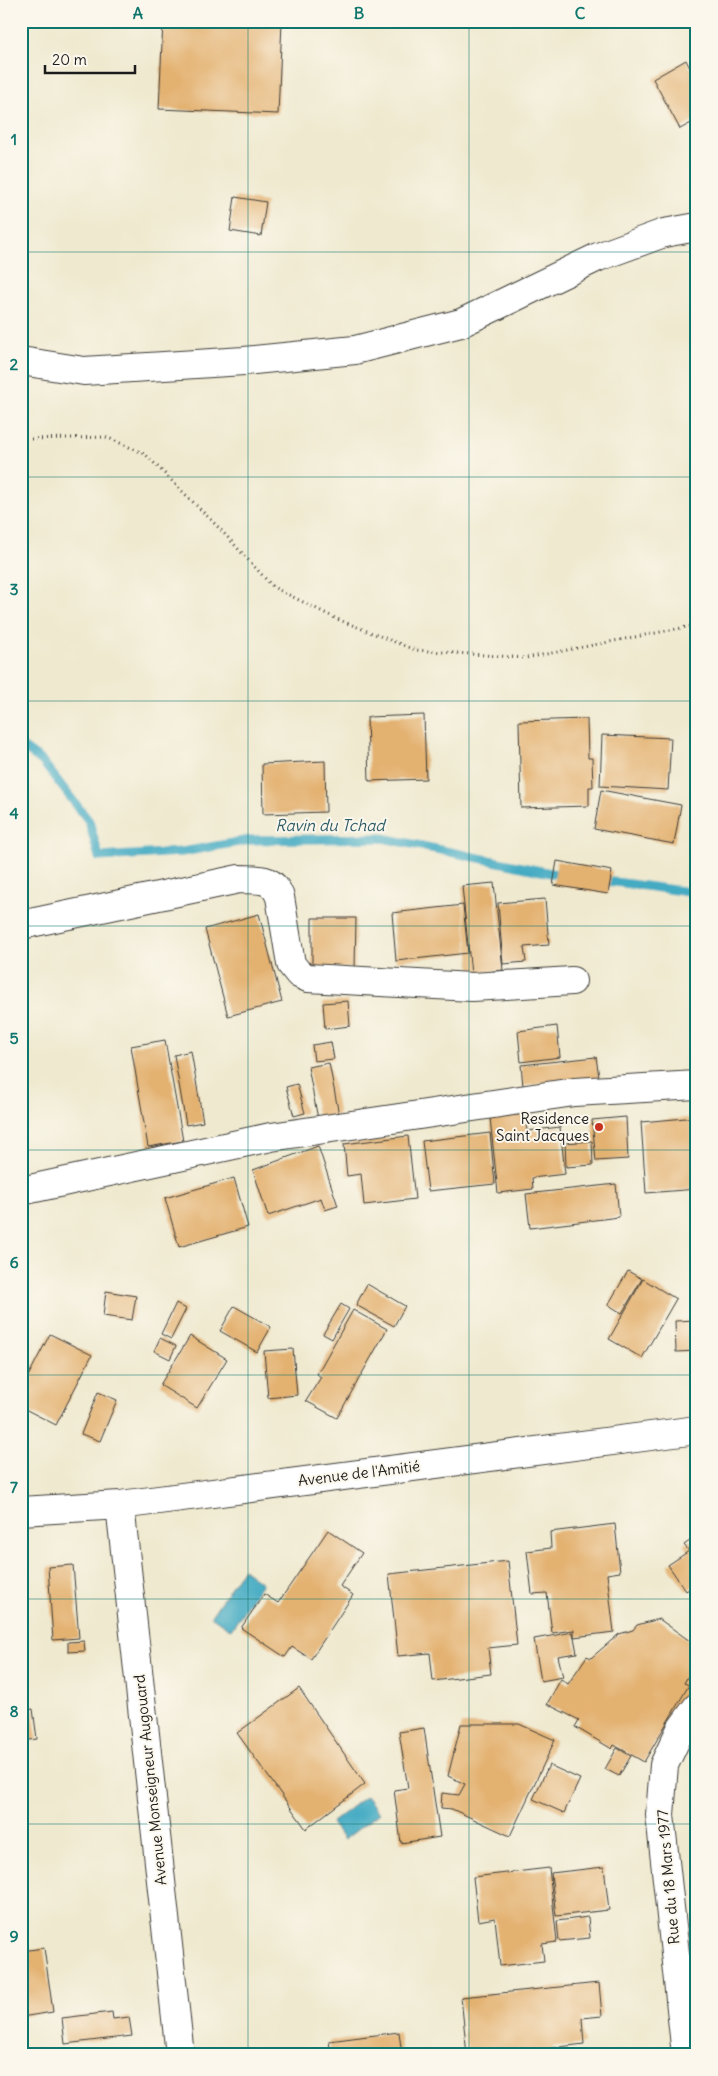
<svg xmlns="http://www.w3.org/2000/svg" width="718" height="2076" font-family="Delius,sans-serif">
	<rect width="100%" height="100%" fill="#fbf7ec"/>
	<filter id="ink" filterUnits="userSpaceOnUse"><feTurbulence type="fractalNoise" baseFrequency=".02" numOctaves="2"/><feDisplacementMap in="SourceGraphic" scale="10" xChannelSelector="R" yChannelSelector="G"/><feConvolveMatrix kernelMatrix="1 2 1 2 8 2 1 2 1" color-interpolation-filters="sRGB"/></filter>
	<filter id="wash" filterUnits="userSpaceOnUse"><feTurbulence type="fractalNoise" baseFrequency=".0096" numOctaves="4" result="noise"/><feDisplacementMap in="SourceGraphic" scale="20" xChannelSelector="R" yChannelSelector="G"/><feGaussianBlur stdDeviation="1.12" result="paint"/><feColorMatrix in="noise" values="0 0 0 0 0 0 0 0 0 0 0 0 0 0 0 0 0 1.4 0 .05"/><feComposite in="paint" operator="in"/></filter>
	<g filter="url(#wash)">
		<rect width="100%" height="100%" fill="#efe9cf"/>
		<!-- water -->
		<path fill="#44abc3" stroke="#306470" d="M243 1569 262 1583 231 1630 211 1616Z
			M366 1796 379 1813 344 1840 331 1823Z"/>
		<g fill="none" stroke-linecap="round" stroke-linejoin="round">
			<!-- stream -->
			<path stroke="#44abc3" stroke-width="9" d="M21 746 42 761 89 821 99 857 182 852 250 840 383 838 565 876
				M600 880 697 893"/>
		</g>
		<g id="blocks">
			<!-- building -->
			<path fill="#e3b16f" d="M163 21 282 22 278 114 159 109Z
				M686 60 690 68 697 64V120L680 129 653 79Z
				M235 197 266 202 261 236 230 231Z
				M424 715 426 779 369 781 367 717Z
				M587 719 588 758H592L593 787H589V806L521 808 519 721Z
				M602 735 671 738 668 790 600 786Z
				M325 761 326 812 263 814 262 764Z
				M601 790 681 805 674 844 594 829Z
				M557 861 612 871 608 894 553 885Z
				M494 883 503 970 471 974 462 886Z
				M545 899 549 945 524 947 526 962 503 964 498 903Z
				M463 905 468 953 396 961 392 913Z
				M259 914 282 1002 228 1016 205 929Z
				M312 918H356L355 968H312Z
				M348 1001 350 1026 325 1029 323 1003Z
				M557 1026 560 1057 521 1062 518 1031Z
				M165 1040 183 1141 148 1147 131 1046Z
				M331 1042 334 1059 314 1061 312 1045Z
				M191 1051 203 1122 186 1125 174 1055Z
				M596 1057 599 1077 523 1086 521 1065Z
				M329 1063 339 1115 318 1119 308 1067Z
				M297 1084 305 1113 294 1116 286 1087Z
				M525 1114 527 1131 560 1127 565 1174 532 1178 533 1189 498 1193 490 1118Z
				M626 1117 628 1159 596 1161 592 1120Z
				M697 1117V1189L646 1193 641 1122Z
				M490 1133 495 1184 428 1191 422 1141Z
				M408 1136 415 1199 364 1205 361 1174 347 1176 344 1144Z
				M592 1141 593 1165 566 1167 565 1143Z
				M318 1146 338 1206 325 1210 321 1198 268 1216 253 1170Z
				M234 1178 248 1227 179 1247 165 1198Z
				M616 1184 619 1217 530 1228 526 1194Z
				M628 1271 642 1279 622 1313 608 1305Z
				M643 1279 676 1299 642 1358 609 1339Z
				M367 1284 405 1306 394 1326 356 1305Z
				M106 1291 136 1296 132 1320 103 1316Z
				M176 1303 186 1309 171 1339 161 1334Z
				M341 1304 349 1309 332 1339 323 1334Z
				M234 1306 271 1327 257 1352 220 1331Z
				M353 1310 387 1329 337 1418 306 1401 321 1377 317 1374Z
				M697 1320V1351L676 1352 675 1321Z
				M50 1334 92 1355 56 1425 21 1407V1390Z
				M190 1336 227 1359 197 1408 160 1385Z
				M160 1338 176 1346 170 1359 154 1351Z
				M293 1349 297 1395 268 1398 264 1351Z
				M98 1392 117 1400 100 1441 81 1434Z
				M615 1524 620 1572 607 1574 614 1632 574 1637V1630L552 1633 547 1593 532 1594 527 1551 551 1548 550 1532Z
				M328 1530 362 1553 340 1586 353 1595 311 1659 292 1647 285 1657 241 1628 264 1594 278 1603Z
				M697 1536V1584L686 1591 668 1565 689 1551 684 1545Z
				M508 1561 517 1645 488 1648 491 1674 433 1681 430 1653 398 1656 389 1574Z
				M73 1565 79 1638 53 1640 48 1567Z
				M659 1619 697 1646V1661L684 1683 689 1685 644 1762 614 1745 612 1749 575 1727 579 1720 547 1704 561 1679 568 1684 587 1656 591 1658 619 1634 633 1630 637 1625Z
				M573 1632 577 1653 558 1656 563 1677 541 1681 534 1639Z
				M84 1641 85 1651 68 1652V1642Z
				M299 1688 365 1784 306 1829 237 1733Z
				M33 1709 37 1739 21 1741V1711Z
				M461 1724H519L555 1740 510 1836 452 1809 441 1808 442 1793 459 1795 465 1784 448 1776Z
				M424 1728 440 1837 401 1843 394 1790 408 1788 399 1732Z
				M617 1748 631 1756 619 1776 605 1769Z
				M549 1765 580 1779 564 1813 533 1799Z
				M604 1867 609 1910 556 1916 551 1873Z
				M549 1868 557 1942 542 1944 544 1961 500 1966 495 1918 478 1921 473 1877Z
				M588 1917 590 1938 559 1941 557 1921Z
				M44 1948 53 2012 21 2017V1951Z
				M599 1983 602 2016 582 2018 584 2044 551 2048V2055H467L461 1997Z
				M112 2012 113 2019 129 2017 132 2036 65 2044 62 2018Z
				M399 2032 402 2055H331L329 2041Z"/>
		</g>
	</g>
	<g filter="url(#ink)">
		<use href="#blocks" fill-opacity="0" stroke="#3c3b37" stroke-width="1"/>
		<g fill="none" stroke-linecap="round" stroke-linejoin="round">
			<!-- minor casing -->
			<g stroke="#3c3b37" stroke-width="30">
				<path id="minor" d="M21 361 84 371 244 361 355 350 461 323 598 257 664 233 697 227
					M21 925 239 879C258 880 272 876 280 897L291 964 299 974 308 978 472 987 572 981
					M21 1191 271 1137 574 1092 697 1085
					M120 1505 180 2055
					M21 1511 120 1505 697 1430
					M686 2055 660 1815 664 1765 681 1729 697 1707"/>
			</g>
			<!-- path -->
			<path stroke="#3c3b37" stroke-width="3" stroke-dasharray="1 4" stroke-linecap="butt" d="M31 439 106 437 145 454 221 530 273 587 337 619 415 650 526 658 697 625"/>
			<!-- minor -->
			<use href="#minor" stroke="#fff" stroke-width="28"/>
		</g>
	</g>
	<!-- grid -->
	<path fill="none" stroke="#0f766e" stroke-width="1" stroke-opacity="0.55" d="M248 21V2055M469 21V2055M21 252H697M21 477H697M21 701H697M21 926H697M21 1150H697M21 1375H697M21 1599H697M21 1824H697"/>
	<!-- markers -->
	<circle fill="#c8321e" stroke="#fbf7ec" stroke-width="2" cx="599" cy="1127" r="5"/>
	<g text-anchor="middle" dominant-baseline="central" stroke-width="4" stroke-linejoin="round" paint-order="stroke">
		<!-- poi labels -->
		<g font-size="15" fill="#1c1c1c" stroke="#fbf7ec" text-anchor="end">
			<text x="589" y="1118">Residence<tspan x="589" dy="17">Saint Jacques</tspan></text>
		</g>
		<!-- street labels -->
		<g font-size="15" fill="#1c1c1c" stroke="#fbf7ec">
			<text transform="translate(359 1473) rotate(-7)">Avenue de l'Amitié</text>
			<text transform="translate(150 1780) rotate(-96)">Avenue Monseigneur Augouard</text>
			<text transform="translate(668 1877) rotate(-95)">Rue du 18 Mars 1977</text>
		</g>
		<!-- water labels -->
		<g font-size="16" font-style="italic" fill="#2e5c67" stroke="#fbf7ec">
			<text x="330" y="825">Ravin du Tchad</text>
		</g>
	</g>
	<!-- margin -->
	<rect width="718" height="2076" fill="none" stroke="#fbf7ec" stroke-width="55"/>
	<!-- scale -->
	<path d="M45 65v8h90v-8" fill="none" stroke="#1c1c1c" stroke-width="2.5"/>
	<text x="52" y="65" font-size="15" fill="#1c1c1c" stroke="#fbf7ec" stroke-width="4" paint-order="stroke">20 m</text>
	<rect x="28" y="28" width="662" height="2020" fill="none" stroke="#0f766e" stroke-width="2"/>
	<g font-size="16" text-anchor="middle" font-weight="bold" fill="#0f766e">
		<text x="138" y="19">A</text>
		<text x="359" y="19">B</text>
		<text x="580" y="19">C</text>
		<text x="14" y="145">1</text>
		<text x="14" y="370">2</text>
		<text x="14" y="595">3</text>
		<text x="14" y="819">4</text>
		<text x="14" y="1044">5</text>
		<text x="14" y="1268">6</text>
		<text x="14" y="1493">7</text>
		<text x="14" y="1717">8</text>
		<text x="14" y="1942">9</text>
	</g>
</svg>
